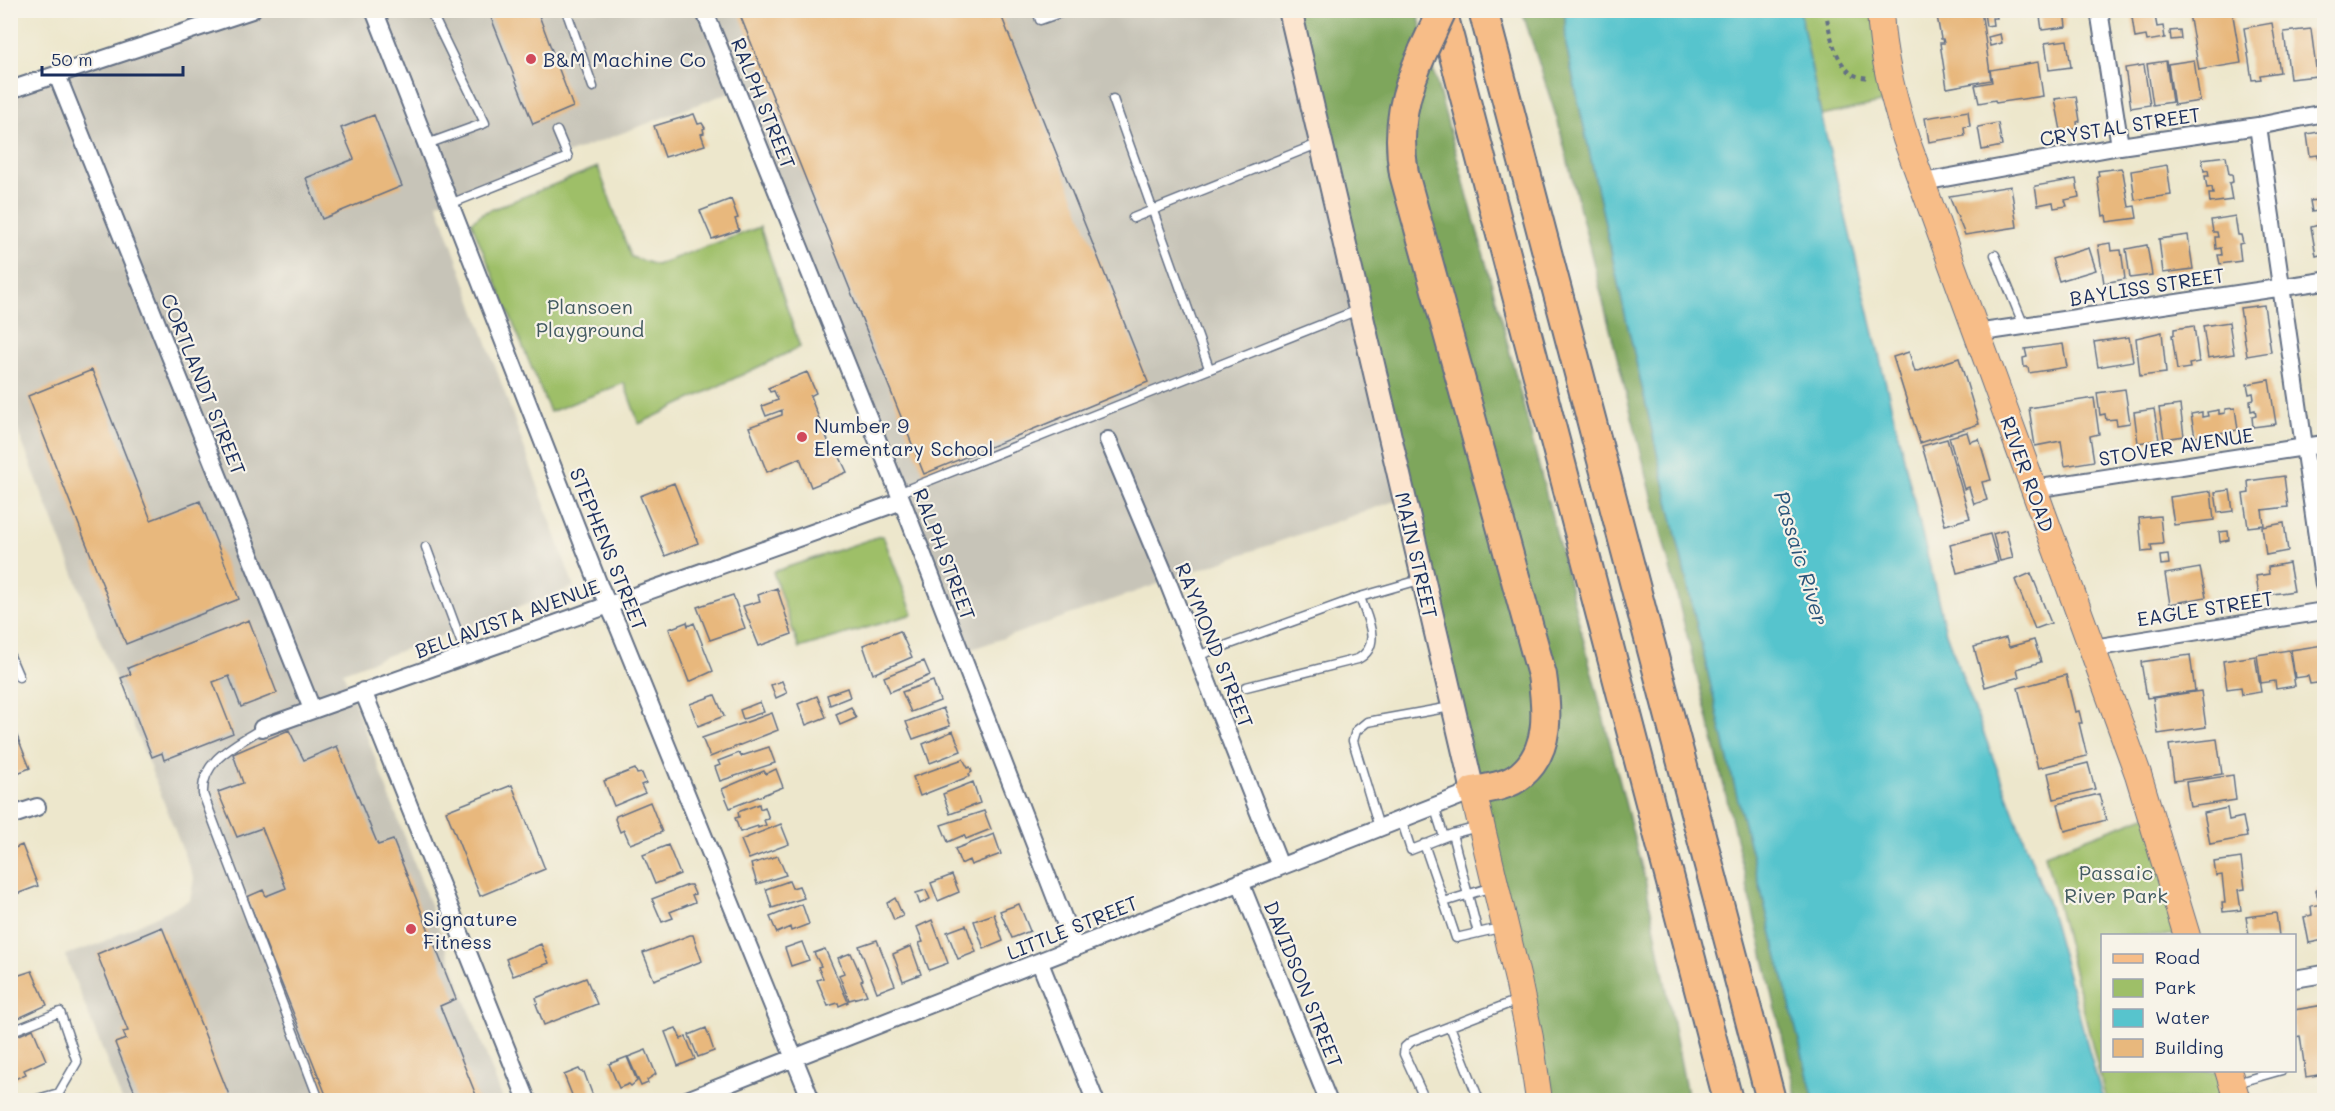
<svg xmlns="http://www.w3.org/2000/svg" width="2335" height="1111" font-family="Mali,sans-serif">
	<rect width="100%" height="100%" fill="#f7f3e8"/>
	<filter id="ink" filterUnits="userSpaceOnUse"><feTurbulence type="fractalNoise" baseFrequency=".0167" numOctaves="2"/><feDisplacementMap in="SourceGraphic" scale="12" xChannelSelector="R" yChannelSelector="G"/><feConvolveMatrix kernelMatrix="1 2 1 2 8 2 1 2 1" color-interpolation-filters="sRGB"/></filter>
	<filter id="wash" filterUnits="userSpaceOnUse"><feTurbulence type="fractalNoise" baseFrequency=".008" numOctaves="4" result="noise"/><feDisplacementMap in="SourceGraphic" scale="24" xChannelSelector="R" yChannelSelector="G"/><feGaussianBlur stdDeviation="1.35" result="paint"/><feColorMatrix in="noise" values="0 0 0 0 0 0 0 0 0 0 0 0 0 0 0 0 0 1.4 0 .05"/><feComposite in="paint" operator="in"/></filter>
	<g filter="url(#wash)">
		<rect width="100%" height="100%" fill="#ede7cc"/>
		<!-- industrial -->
		<path fill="#c7c4b8" d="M247 11H1296L1409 496 961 653 736 90 437 203 574 587 343 672 503 1100H122L65 955 96 945 190 900 194 879 11 414V87Z"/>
		<!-- green -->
		<path fill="#9ebf68" stroke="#5c7763" stroke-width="1.5" d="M1800 11H1880L1894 100 1821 116Z
			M598 167 631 257 656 265 760 227 800 347 639 424 624 383 550 412 471 222 483 213Z
			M880 536H883L913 614 799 648 773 572Z
			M2151 814 2187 935 2102 936V1070L2228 1071 2237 1100H2107L2104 1092 2045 854Z"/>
		<!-- forest -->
		<path fill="#7ea65c" stroke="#4c6a5d" stroke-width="1.5" d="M1296 11H1417L1500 314 1646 884 1688 1100H1542Z
			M1522 11H1565L1566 45 1620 292 1729 764 1814 1100H1797L1712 735 1558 122Z"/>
		<!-- water -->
		<path fill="#57c4cd" stroke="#397a96" stroke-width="1.5" d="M1565 11H1800L1819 106 1946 633 2048 904 2103 1100H1814L1729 764 1620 292 1566 45Z"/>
		<g id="blocks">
			<!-- building -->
			<path fill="#e8b87d" d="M488 10H537L573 107 533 124Z
				M738 10H999L1148 382 924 474Z
				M1936 10H1981L1991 80 1947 88 1940 43H1944L1943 39H1941Z
				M2035 10H2064L2066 27 2042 30 2040 16 2036 17Z
				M2131 10H2154L2157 27 2163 26 2165 38 2147 41 2146 36 2135 38Z
				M2207 10H2232L2241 63 2199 70 2189 14Z
				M1996 11 1997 18H1992L1993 25 1986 26 1984 13Z
				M2272 23 2280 72 2260 75 2261 79 2252 80 2244 28Z
				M2311 29 2317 76 2290 79 2284 32Z
				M2180 30 2181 39 2171 40 2170 31Z
				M2000 34 2002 43 1990 46 1988 37Z
				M2067 40 2071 67 2049 70 2045 43Z
				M2194 60 2200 101 2174 105 2168 64Z
				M2166 61 2172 102 2153 105 2147 64Z
				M2038 62 2043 96 1996 103 1995 100 1979 103 1975 85 1992 82 1990 70Z
				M2144 65 2150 105 2131 108 2125 68Z
				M2076 96 2080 121 2077 122 2078 129 2061 131 2055 99Z
				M1968 111 1970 126 1964 127 1965 136 1929 142 1925 118Z
				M694 114 698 124 702 123 705 128 703 129 704 133 701 134 705 145 665 157 654 126Z
				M374 115 402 186 322 219 306 178 354 159 341 128Z
				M1998 123 2002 146 1982 150 1978 127Z
				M2324 131V158L2318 159V155L2310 156 2307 134Z
				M2226 156 2229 174H2232L2233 182 2229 183 2232 200 2210 203 2209 194H2213L2212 187 2207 188 2205 176H2209L2208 170 2204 171 2202 159Z
				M2167 165 2171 195 2135 200 2131 171Z
				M2121 168 2123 172 2129 207 2135 206 2137 218 2107 222 2106 215 2103 216 2097 176H2099L2098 171Z
				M2076 179 2079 197 2065 200 2067 206 2054 208 2053 202 2038 205 2035 186Z
				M2011 186 2017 227 1965 235 1949 196Z
				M731 199 738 218 735 219 739 230 712 239 700 211Z
				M2324 199V210L2312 212 2310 201Z
				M2235 216 2238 235H2241L2243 243 2239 244 2241 261 2220 264 2218 255H2222L2221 248 2216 249 2215 237H2218L2217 232H2213L2211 220Z
				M2319 225 2320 231 2324 230V254L2316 256 2311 227Z
				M2188 235 2193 269 2163 273 2159 239Z
				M2110 243 2111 251 2121 250 2125 279 2104 283 2098 245Z
				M2147 245 2152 275 2130 278 2126 249Z
				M2089 248 2096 270 2059 281 2052 259Z
				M2264 305 2271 352 2247 356 2240 308Z
				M2229 322 2234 354 2208 358 2203 326Z
				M2194 326 2199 362 2189 364 2190 368 2177 370 2172 335H2174V329Z
				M2162 332 2166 373 2140 376 2136 338Z
				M2129 337 2133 361 2098 367 2094 342Z
				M2063 344 2067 367 2029 373 2028 367H2024L2023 358 2027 357 2025 349Z
				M1909 352 1915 372 1959 358 1979 424 1920 443 1893 357Z
				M92 370 151 520 200 501 239 599 126 644 28 396Z
				M2321 371H2324V388L2323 389Z
				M807 372 816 393 810 396 833 453 837 451 847 472 811 487 800 458 767 472 749 427 782 415V410L766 416 762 406 778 400 774 391 770 392 768 388Z
				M2269 380 2276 424 2253 427 2252 417 2256 416 2255 410 2251 411 2250 400 2254 399 2253 393 2249 394 2247 384Z
				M2125 389 2130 423 2117 425 2116 419 2106 420 2105 414 2100 415 2097 393Z
				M2094 398 2099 434 2090 436 2094 461 2065 466 2061 441 2035 446 2029 408Z
				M2180 405 2184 436 2164 439 2159 408Z
				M2235 408 2238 430 2195 437 2191 414 2202 412V417L2208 416 2207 412 2219 410V414L2225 413V409Z
				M2154 409 2159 440 2138 443 2134 412Z
				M1967 432 1970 442 1979 439 1991 480 1982 482 1987 500 1974 504 1969 487 1964 489 1949 437Z
				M1947 439 1970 518 1945 525 1922 446Z
				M2284 476 2288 507 2262 510 2264 525 2248 527 2243 494 2249 493 2248 481Z
				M674 483 698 543 665 556 640 496Z
				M2230 490 2233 511 2218 513 2215 492Z
				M2211 491 2214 520 2174 525 2170 497Z
				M2160 516 2163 544 2151 545 2152 551 2142 552 2139 518Z
				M2284 523 2288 551 2266 555 2262 527Z
				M2006 530 2013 558 2000 561 1993 534Z
				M2228 531 2229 540 2220 542 2219 532Z
				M1990 534 1998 562 1957 573 1950 545Z
				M2168 555 2169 564 2161 565 2160 556Z
				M2289 563 2294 591 2259 596 2256 576 2269 574 2268 567Z
				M2200 568 2206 597 2170 604 2165 574Z
				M2031 573 2051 623 2035 629 2015 580Z
				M777 588 792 634 759 646 743 606 760 601 758 595Z
				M733 595 745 628 710 640 697 607Z
				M249 620 277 693 241 707 229 676 213 682 233 733 164 760 162 753 152 757 121 678 131 674 128 668Z
				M687 622 688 626 694 623 713 671 689 682 669 629Z
				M900 631 912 657 873 674 863 645Z
				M2006 638 2009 647 2034 640 2041 662 2017 669 2019 677 1985 687 1974 647Z
				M2323 645 2324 682 2310 684 2308 676 2295 678 2291 650Z
				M2289 650 2295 686 2276 689 2275 681 2261 683 2257 655Z
				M2190 655 2195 691 2147 698 2141 662Z
				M2255 656 2261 692 2242 695 2241 687 2227 689 2223 661Z
				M924 661 930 675 890 692 884 677Z
				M2066 675 2075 712 2079 711 2082 723H2079L2087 756 2038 768 2018 688Z
				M782 681 787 693 776 698 771 685Z
				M933 681 940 701 911 712 902 692Z
				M847 688 850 697 830 705 827 695Z
				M2201 691 2206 727 2158 734 2153 698Z
				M715 695 724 716 698 726 690 704Z
				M817 696 826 717 806 725 798 704Z
				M760 702 764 712 743 719 740 710Z
				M851 707 856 718 840 725 836 714Z
				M943 708 950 726 913 739 906 722Z
				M772 713 778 730 710 757 702 738Z
				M289 730 304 760 337 746 378 845 393 840 456 999 440 1006 478 1100H328L247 897 263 890 266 896 286 888 262 828 237 837 218 792 243 783 233 754Z
				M15 731 30 768 10 776V733Z
				M953 731 961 751 930 763 923 744Z
				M2217 739 2222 774 2174 781 2169 745Z
				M769 747 775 763 720 781 715 767 720 765 718 761 739 753 741 756Z
				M963 759 968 768 970 767 972 772 969 774 970 776 920 796 913 777Z
				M2088 763 2095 789 2054 799 2048 773Z
				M635 769 637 774 642 773 646 783 641 785 645 793 614 806 604 781Z
				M776 769 783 787 730 808 722 789 764 771 766 774Z
				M2233 775 2236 800 2190 807 2186 782Z
				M973 782 980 803 950 814 943 794Z
				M512 785 545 869 480 896 446 811Z
				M2099 794 2106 820 2065 831 2058 804Z
				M650 802 662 832 630 844 624 830 620 832 615 819 616 816Z
				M759 804 760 809 765 807 769 819 764 820 766 825 758 828V826L740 832 735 818 739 817 738 812Z
				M2227 808 2229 820 2243 817 2247 837 2210 844 2204 813Z
				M984 811 991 829 966 839 964 835 948 842 941 825Z
				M781 824 789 844 749 859 741 840Z
				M994 834 1001 854 971 865 969 860 961 864 955 849Z
				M22 845 38 886 14 895 10 886V850Z
				M668 845 680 874 655 884 643 855Z
				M778 856 786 875 757 884 751 864Z
				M2241 858 2245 889 2238 890 2241 910 2223 912 2222 903H2225L2222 875 2216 876 2214 862Z
				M952 875 959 892 938 901 931 883Z
				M789 881 792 888 799 886 804 898 772 908 766 889Z
				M688 885H691L695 894 692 895 695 902 670 912 673 918 662 922 652 899Z
				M2324 888V897L2318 899 2316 890Z
				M926 890 930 899 920 904 916 893Z
				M895 898 903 916 894 920 887 903Z
				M802 904 809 924 791 931 790 927 777 933 770 917Z
				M1019 904 1030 931 1012 938 1000 911Z
				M2323 904 2324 940 2309 943 2304 917 2312 915 2311 906Z
				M2276 913 2279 936H2249L2246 917Z
				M994 914 1003 941 984 949 974 921Z
				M932 920 948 963 929 970 919 943 923 942 917 927Z
				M966 925 976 952 958 959 947 932Z
				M162 927 231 1100H138L115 1043 126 1039 123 1032 128 1031 97 954Z
				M690 935H693L702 961 654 980 643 953Z
				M877 940 895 985 877 992 859 946Z
				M802 942 809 960 791 966 785 948Z
				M541 944 549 963 513 976 506 959Z
				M911 946 921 974 903 981 893 954Z
				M825 949 848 1002 839 1006 838 1003 828 1006 817 980 823 978 818 967 821 966 814 953Z
				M851 953 863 980 861 981 867 995 849 1000 839 975 844 973 838 958Z
				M10 962 16 975 10 977Z
				M32 971 47 1005 10 1022V978Z
				M586 978 597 1004 544 1025 536 1004 538 1003 536 998Z
				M2324 1005V1074L2306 1077 2300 1036 2294 1037V1010Z
				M676 1028 681 1039 686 1037 695 1059 678 1066 665 1032Z
				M706 1028 714 1051 698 1057 689 1035Z
				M33 1029 46 1060 24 1070 26 1074 15 1079 13 1075 10 1076V1039Z
				M646 1050 656 1074 647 1080 648 1083 641 1086 628 1057Z
				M627 1057 637 1081 631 1086 629 1084 619 1088 609 1064Z
				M579 1069 581 1072H584L593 1096 582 1100H574L564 1075Z"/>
		</g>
	</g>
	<g filter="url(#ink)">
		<use href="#blocks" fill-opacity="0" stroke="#646f84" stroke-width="1.5"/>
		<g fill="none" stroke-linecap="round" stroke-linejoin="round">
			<!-- lane casing -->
			<g stroke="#646f84" stroke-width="11">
				<path id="lane" d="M566 10 593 87
					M1037 10 1040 20 1068 10
					M1113 99 1209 368
					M427 144 485 123 430 10
					M450 204 568 157 557 131
					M1133 218 1320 143
					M1995 255 2024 326
					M898 493 1358 310
					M426 547 466 655
					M1360 597 1423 579
					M10 656 19 677
					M1197 656 1360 597C1367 619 1383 645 1358 659L1246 687
					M262 728C237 745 201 759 203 794L319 1100
					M1434 806 1444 837
					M1401 819 1411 850 1452 834 1478 933
					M1379 827 1353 741 1356 731 1367 722 1451 707
					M1452 834 1478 827
					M1424 844 1444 902 1492 887
					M1444 902 1456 938 1504 927
					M1450 1026 1479 1100
					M10 1032 60 1012 77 1062 59 1093 34 1100
					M2236 1083 2282 1070
					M1425 1100 1404 1054 1405 1047 1412 1041 1518 1000"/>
			</g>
			<!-- street casing -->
			<g stroke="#646f84" stroke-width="20">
				<path id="street" d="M374 10 599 585 618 626 811 1100
					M704 10 902 501 1075 948
					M2099 10 2120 146
					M57 75 312 709
					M10 90 252 10
					M2258 126 2324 585
					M1923 182 2120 146 2258 126 2324 113
					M1976 333 2324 281
					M1108 440 1167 580 1280 866
					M2034 489 2324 444
					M2093 648 2324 611
					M363 691 527 1100
					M262 728 902 501
					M10 816 37 807
					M1240 882 1328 1100
					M1040 963 1095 1100
					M2294 979 2324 974
					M687 1100 1473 791"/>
			</g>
			<!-- secondary casing -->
			<g stroke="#646f84" stroke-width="26">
				<path id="secondary" d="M1290 10 1473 791"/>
			</g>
			<!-- primary casing -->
			<g stroke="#646f84" stroke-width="28">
				<path id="primary" d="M1880 10C1882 56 1893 96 1906 139L2138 774 2187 936
					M1473 791 1518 980 1530 1038 1539 1100
					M2228 1070 2237 1100"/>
			</g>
			<!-- highway casing -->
			<g stroke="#646f84" stroke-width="32">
				<path id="highway" d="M1442 10 1728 1100
					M1483 10 1771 1100
					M1424 49C1404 93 1396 127 1404 174L1542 675C1547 709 1551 750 1521 775 1508 786 1489 788 1473 791"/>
			</g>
			<!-- path -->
			<path stroke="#646f84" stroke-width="4" stroke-dasharray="4.5 4.5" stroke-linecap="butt" d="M1826 10C1828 29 1835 61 1851 73 1856 77 1863 77 1870 78"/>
			<!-- lane -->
			<use href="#lane" stroke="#fff" stroke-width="8"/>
			<!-- street -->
			<use href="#street" stroke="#fff" stroke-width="16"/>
			<!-- secondary -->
			<use href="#secondary" stroke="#fce5cf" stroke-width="22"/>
			<!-- primary -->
			<use href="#primary" stroke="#f7bd88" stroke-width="26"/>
			<!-- highway -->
			<use href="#highway" stroke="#f7bd88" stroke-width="28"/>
			<!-- highway-bridge casing -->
			<g stroke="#646f84" stroke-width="32" stroke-linecap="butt">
				<path id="highway-bridge" d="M1424 49 1442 10"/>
			</g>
			<!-- highway-bridge -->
			<use href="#highway-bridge" stroke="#f7bd88" stroke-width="28"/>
		</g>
	</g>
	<!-- markers -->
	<g fill="#d1495b" stroke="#f7f3e8" stroke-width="2">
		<circle cx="531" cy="59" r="6"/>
		<circle cx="802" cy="437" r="6"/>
		<circle cx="411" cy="929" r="6"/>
	</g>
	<g text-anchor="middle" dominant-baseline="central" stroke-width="4.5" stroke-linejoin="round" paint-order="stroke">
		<!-- poi labels -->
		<g font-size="20" fill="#1b2f5e" stroke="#f7f3e8" text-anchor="start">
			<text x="543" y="59">B&amp;M Machine Co</text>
			<text x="814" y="425">Number 9<tspan x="814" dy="23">Elementary School</tspan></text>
			<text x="423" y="918">Signature<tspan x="423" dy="23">Fitness</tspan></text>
		</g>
		<!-- street labels -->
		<g font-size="20" fill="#1b2f5e" stroke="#f7f3e8">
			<text transform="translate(764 103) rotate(68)">RALPH STREET</text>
			<text transform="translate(2120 126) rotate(-9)">CRYSTAL STREET</text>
			<text transform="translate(2147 286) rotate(-9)">BAYLISS STREET</text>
			<text transform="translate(204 384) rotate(68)">CORTLANDT STREET</text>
			<text transform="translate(2176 446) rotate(-9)">STOVER AVENUE</text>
			<text transform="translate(2028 474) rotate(70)">RIVER ROAD</text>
			<text transform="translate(609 549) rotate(68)">STEPHENS STREET</text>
			<text transform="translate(945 554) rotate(69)">RALPH STREET</text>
			<text transform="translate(1417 555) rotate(77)">MAIN STREET</text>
			<text transform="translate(2205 608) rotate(-9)">EAGLE STREET</text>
			<text transform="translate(507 618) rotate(-20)">BELLAVISTA AVENUE</text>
			<text transform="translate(1215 645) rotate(68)">RAYMOND STREET</text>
			<text transform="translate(1072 927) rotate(-22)">LITTLE STREET</text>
			<text transform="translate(1304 984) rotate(68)">DAVIDSON STREET</text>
		</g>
		<!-- park labels -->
		<g font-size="20" fill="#425a61" stroke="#f7f3e8">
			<text x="590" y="306">Plansoen<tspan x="590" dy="23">Playground</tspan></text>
			<text x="2116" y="872">Passaic<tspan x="2116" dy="23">River Park</tspan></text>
		</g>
		<!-- water labels -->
		<g font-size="21" font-style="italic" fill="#2a547a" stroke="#f7f3e8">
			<text transform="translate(1802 558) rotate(73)">Passaic River</text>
		</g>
	</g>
	<!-- margin -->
	<rect width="2335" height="1111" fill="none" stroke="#f7f3e8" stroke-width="36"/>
	<!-- legend -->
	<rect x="2101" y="934" width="195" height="138" fill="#f7f3e8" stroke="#9fa5b1" stroke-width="1.5"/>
	<rect x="2113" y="954" width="30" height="9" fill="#f7bd88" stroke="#9fa5b1" stroke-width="1.5"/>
	<text x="2155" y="964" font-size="18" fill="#1b2f5e">Road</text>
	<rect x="2113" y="979" width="30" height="18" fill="#9ebf68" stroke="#9fa5b1" stroke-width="1.5"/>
	<text x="2155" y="994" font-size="18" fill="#1b2f5e">Park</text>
	<rect x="2113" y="1009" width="30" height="18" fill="#57c4cd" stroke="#9fa5b1" stroke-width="1.5"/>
	<text x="2155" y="1024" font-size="18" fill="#1b2f5e">Water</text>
	<rect x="2113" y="1039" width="30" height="18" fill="#e8b87d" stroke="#9fa5b1" stroke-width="1.5"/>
	<text x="2155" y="1054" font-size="18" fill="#1b2f5e">Building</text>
	<!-- scale -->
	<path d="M42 66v9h141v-9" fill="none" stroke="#1b2f5e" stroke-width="3"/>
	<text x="51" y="66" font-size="18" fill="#1b2f5e" stroke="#f7f3e8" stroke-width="4.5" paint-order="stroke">50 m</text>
</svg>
